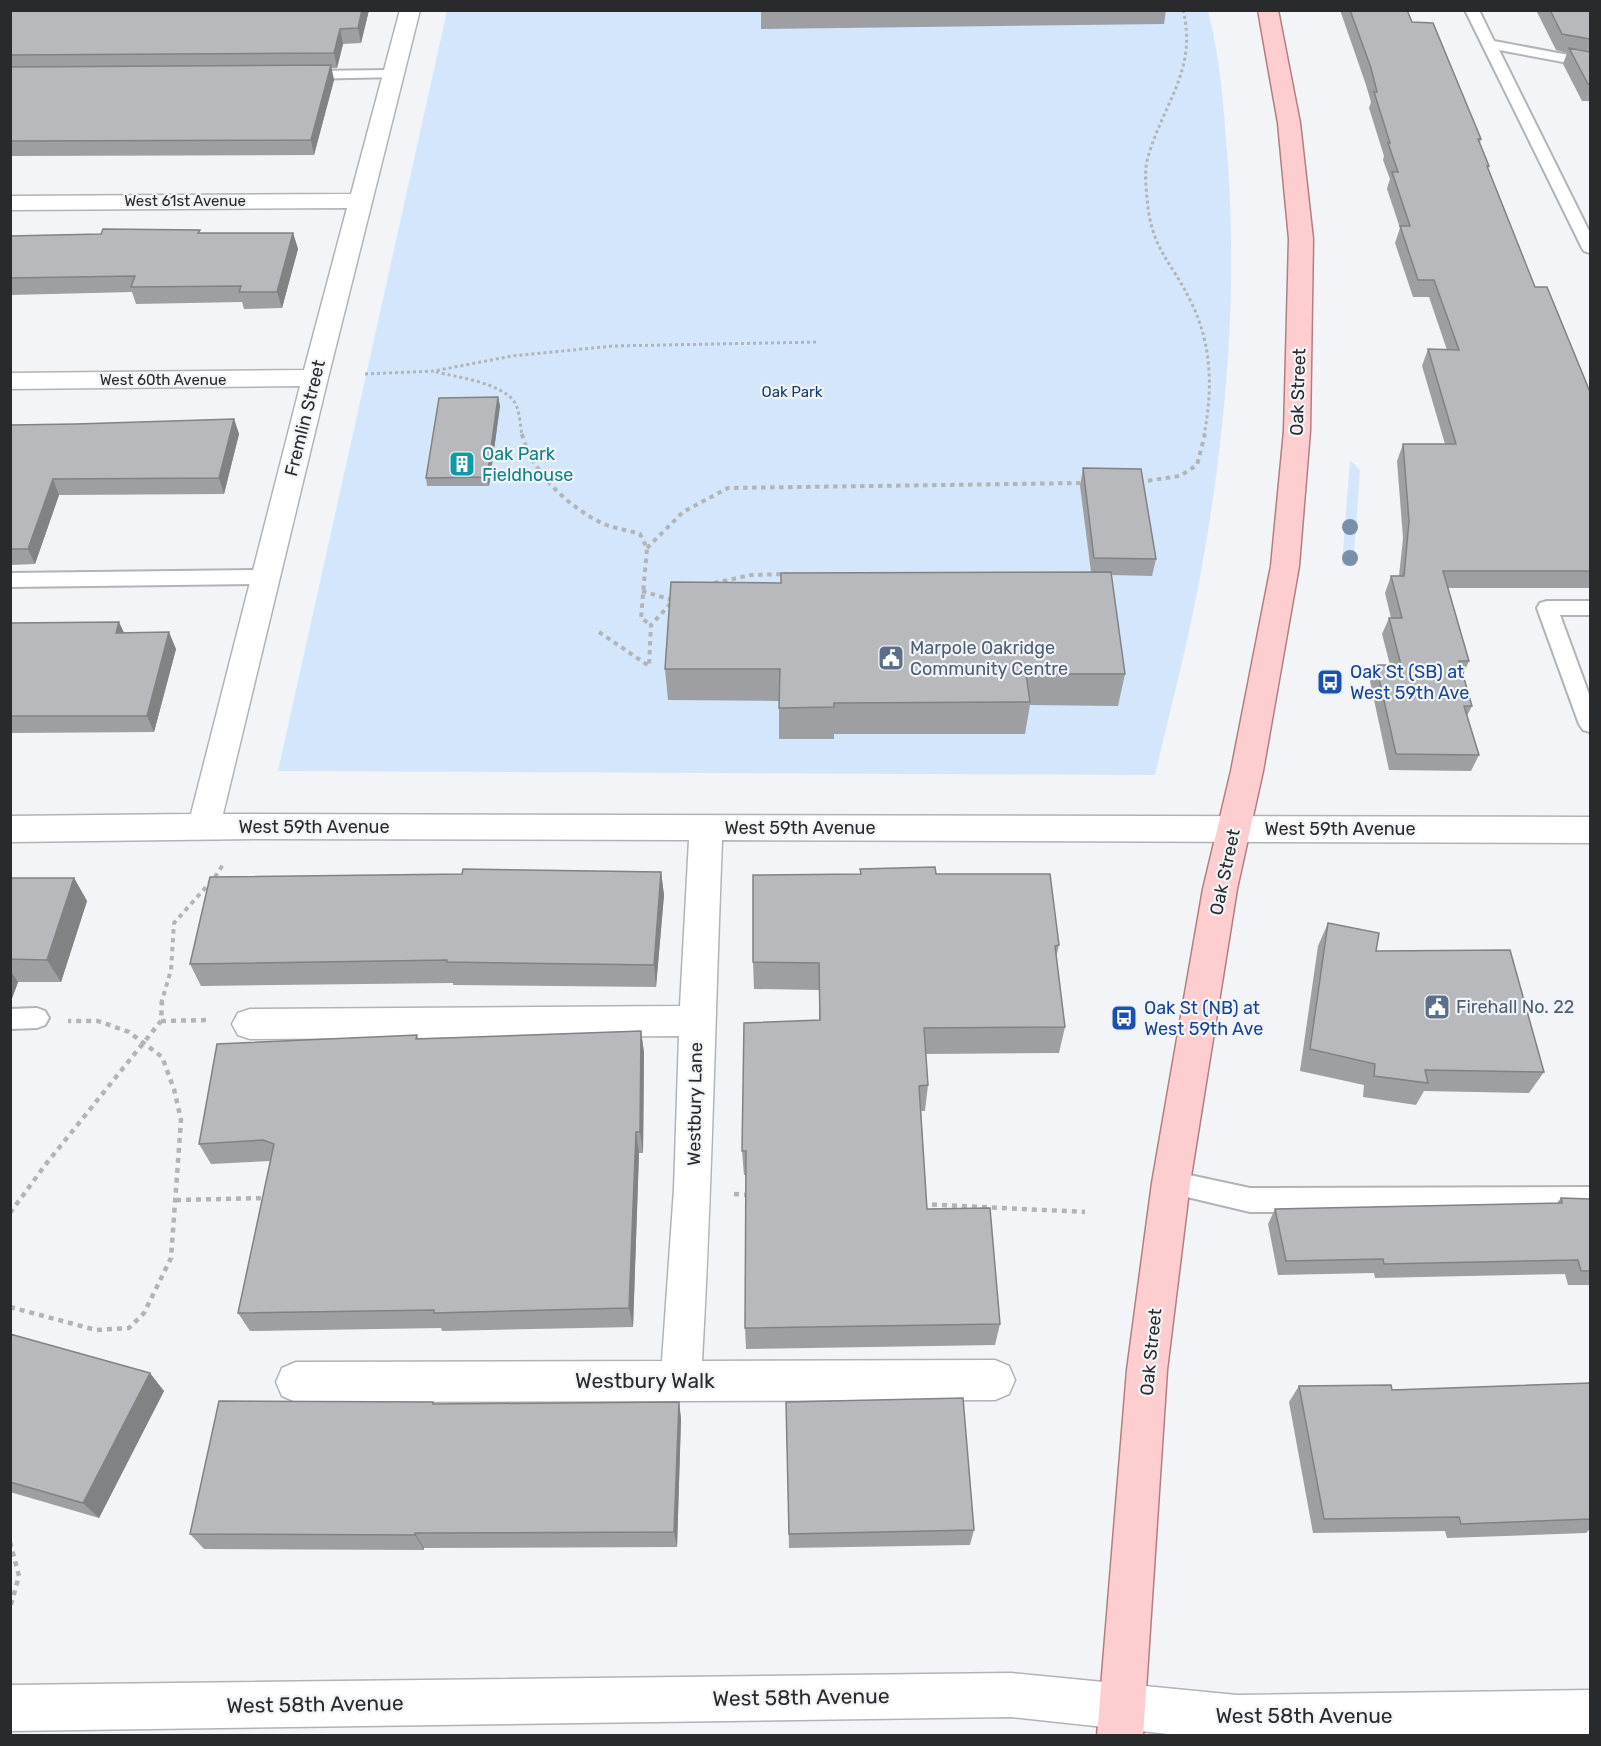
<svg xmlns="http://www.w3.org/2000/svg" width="1601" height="1746" font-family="Rubik,sans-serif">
	<rect width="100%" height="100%" fill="#f2f4f7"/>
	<!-- green -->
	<path fill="#d4e6fc" d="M447 11H1208C1221 61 1224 112 1228 164 1238 308 1224 452 1197 593 1185 654 1169 715 1155 775L278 771Z
		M1350 460 1360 470 1353 566 1342 565Z"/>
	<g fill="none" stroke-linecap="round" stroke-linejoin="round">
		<!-- service casing -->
		<g stroke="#b1b3b6" stroke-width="4">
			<path id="service" d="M1465 10H1479L1494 41 1590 59V67L1499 50 1590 233V253L1584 251 1582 248Z
				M393 70 398 71 400 74 398 77 304 79 297 75 304 71Z
				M266 570 273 572 276 577 273 582 266 584 10 587V573Z
				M1547 601H1590V615H1560L1590 697V732L1583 730 1579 724 1537 608 1540 603Z
				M37 1008 45 1011 49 1018 45 1025 37 1028 10 1029V1009Z
				M1171 1171 1250 1188 1590 1187V1211L1250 1212 1162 1191 1158 1183 1162 1175Z"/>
		</g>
		<!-- minor casing -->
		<g stroke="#b1b3b6" stroke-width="3">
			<path id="minor" d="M400 10H420L328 378 223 814 1590 817V843L722 840C715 1014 712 1188 702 1361L995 1360 1009 1366 1015 1380 1009 1394 995 1400 296 1402 282 1396 276 1382 282 1368 296 1362 662 1361 674 1189 679 1036 250 1039 238 1035 232 1024 238 1013 250 1009 680 1006 689 840 255 839 10 842V816L191 814 300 386 10 389V373L304 370 347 208 10 210V196L351 194Z
				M1011 1673 1237 1695 1590 1690V1735L1187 1736 1011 1717 10 1731V1685Z"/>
		</g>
		<!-- primary casing -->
		<g stroke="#b37e81" stroke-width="3">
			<path id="primary" d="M1258 10H1278L1300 123 1313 239 1310 431 1299 566 1263 771 1237 889 1190 1183 1167 1370 1143 1736H1097L1127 1370 1152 1183 1203 889 1231 771 1271 566 1284 431 1289 239 1278 123Z"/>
		</g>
		<!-- path-far2 -->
		<path stroke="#b2b4b6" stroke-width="3" stroke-dasharray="3 3" stroke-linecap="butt" d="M1183 10C1198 69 1163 104 1148 157 1144 171 1146 185 1147 198 1151 250 1171 260 1191 302 1212 344 1213 390 1204 435
			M436 372C457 377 503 383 515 403 520 412 520 425 522 435
			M365 374 434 371 512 356 613 346 818 342"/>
		<!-- path-far1 -->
		<path stroke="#b2b4b6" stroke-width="4" stroke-dasharray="4.5 4.5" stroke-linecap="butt" d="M522 434C531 472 569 508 604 524 616 529 628 530 640 534L647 548 641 618 651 625
			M1139 482 1180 476 1197 465 1205 434
			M647 548 683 512 728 488 1084 483
			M714 583 751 575 787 574
			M642 591 672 600
			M599 632 649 666 651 625 672 602
			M161 1004 171 970 174 923 215 877 224 863"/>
		<!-- path -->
		<path stroke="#b2b4b6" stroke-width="4.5" stroke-dasharray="5 5" stroke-linecap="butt" d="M161 1021 211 1020
			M734 1194 750 1195
			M176 1200 268 1198
			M922 1204 1085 1212
			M10 1213 46 1164 161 1021 162 1002
			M10 1307 96 1330 129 1328 144 1313 171 1258 181 1120 174 1089 162 1057 129 1032 98 1021H68
			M10 1542 19 1576 10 1608"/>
		<!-- service -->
		<use href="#service" fill="#fff" fill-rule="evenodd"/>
		<!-- minor -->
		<use href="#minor" fill="#fff" fill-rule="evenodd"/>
		<!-- primary -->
		<use href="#primary" fill="#fecdd0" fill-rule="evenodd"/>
	</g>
	<!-- trees -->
	<g fill="#798faa">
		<circle cx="1350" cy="527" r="8"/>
		<circle cx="1350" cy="558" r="8"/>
	</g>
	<!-- wall -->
	<path fill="#9d9fa2" d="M10 10H369L361 43 343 44 337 68H331L334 80 314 155 10 156Z
		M761 10H1166L1164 24 761 29Z
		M1340 10H1407L1412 22 1481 139 1480 143 1489 166 1488 169 1535 287 1590 392V588H1448L1469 661 1463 675 1472 706 1467 716 1479 755 1471 771 1389 770 1370 681 1376 665H1390L1382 634 1389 618H1391L1385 593 1391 576H1399L1403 538 1397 461 1403 444H1445L1422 366 1428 349 1447 350 1429 297H1413L1395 243 1400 228 1387 189 1390 179 1383 160 1384 156 1369 108 1371 102 1366 85Z
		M1536 10H1590V102V101H1582L1563 64 1567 53 1556 50Z
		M200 233H293L298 249 282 308 244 309 242 302 136 304 132 292 10 295V236Z
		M498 397 500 406 489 486H427L426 478Z
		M234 419 239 434 224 494 59 495 35 564 10 565V425L76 424Z
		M1083 468 1156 559 1152 576 1111 575 1125 674 1118 706 1030 705 1025 734H834V739H779V701L668 700 665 669 781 583 1091 572 1080 486Z
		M10 623 124 633 176 649 154 732 10 733Z
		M860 869 936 874 1059 945 1056 958 1065 1027 1059 1053 926 1054 928 1085 925 1111H921L927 1209 1000 1324 995 1345 746 1349 745 1328 746 1175H744L742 1151 819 1020V990L754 989 753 962 860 874Z
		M661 872 664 895 656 987 453 985V983L201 986 190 964Z
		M10 878H74L87 901 61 982H18L10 1004Z
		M1328 923 1376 951 1544 1072 1529 1093 1424 1091 1416 1105 1363 1097 1364 1085 1300 1071 1318 946Z
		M641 1031 644 1053 643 1153H639L633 1327 442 1331 441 1328 250 1331 238 1313 271 1161 211 1164 199 1144 417 1035 418 1039Z
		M1561 1198 1590 1199V1285H1568L1565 1274 1375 1278 1374 1273 1278 1275 1268 1224 1275 1209 1557 1203Z
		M10 1334 164 1391 99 1518 10 1492Z
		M1590 1380V1529L1586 1533 1447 1538 1445 1531 1313 1533 1289 1402 1299 1386 1392 1390 1588 1383Z
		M433 1402 434 1404 679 1402 681 1419 677 1547 424 1548V1550L204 1549 190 1534Z
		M786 1402 974 1530 970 1545 789 1548Z"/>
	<!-- shaded-wall -->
	<path fill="#808284" d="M362 10H369L361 43 358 28Z
		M340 29 343 44 337 68 334 53Z
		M331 65 334 80 314 155 311 140Z
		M293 233 298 249 282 308 277 292Z
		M498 397 500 406 489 486 487 477Z
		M234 419 239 434 224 494 219 478Z
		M53 479 59 495 35 564 28 549Z
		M119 622 127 639 116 633Z
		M169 632 176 649 154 732 147 716Z
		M661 872 664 895 656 987 654 965Z
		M74 878 87 901 61 982 47 960Z
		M10 970 18 982 10 1004Z
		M641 1031 644 1053 643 1153 640 1132Z
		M636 1132 639 1153 633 1327 629 1308Z
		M150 1373 164 1391 99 1518 83 1503Z
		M679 1402 681 1419 677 1547 674 1532Z
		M415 1533 424 1548V1550L415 1535Z"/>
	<!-- building -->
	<path fill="#b7b9bc" stroke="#808284" stroke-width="1.5" d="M10 10H362L358 28 340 29 334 53 10 55Z
		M1350 10H1407L1412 22 1433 23 1481 139H1478L1489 166H1487L1535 287H1547L1590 392V571H1443L1469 661H1459L1472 706H1464L1479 755 1396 754 1376 665H1401L1389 618H1402L1391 576H1404L1409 521 1403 444H1456L1428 349 1459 350 1434 280H1418L1400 226H1410L1392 172H1398L1388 143H1390L1374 92H1377L1371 68Z
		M1550 10H1590V39L1562 34Z
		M1569 48 1590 52V84H1588Z
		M331 65 311 140 10 141V67Z
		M103 229 200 230 198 233H293L277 292H239L241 286 131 287 135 276 10 278V236L101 234Z
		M498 397 487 477 426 478 439 398Z
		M234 419 219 478 53 479 28 549H10V425L76 424Z
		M1083 468 1141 469 1156 559 1094 558Z
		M1111 572 1125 674H1026L1030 702 834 703V707L779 708 780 669H665L671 582 781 583V573Z
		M119 622 116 633 169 632 147 716H10V623Z
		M935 867 936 874H1050L1059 945 1055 946 1065 1027 924 1028 928 1085 919 1086 927 1209 990 1208 1000 1324 745 1328 746 1151H742L744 1023 820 1020 819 963 753 962V875L861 874 860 869Z
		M463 869 661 872 654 965 447 962V960L190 964 210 877 462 874Z
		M10 878H74L47 960 10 959Z
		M1328 923 1379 933 1376 951 1510 950 1544 1072 1425 1070 1428 1083 1374 1076 1375 1064 1310 1049Z
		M641 1031 640 1132H636L629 1308 434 1313V1310L238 1313 274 1144 263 1140 199 1144 217 1044 417 1035 416 1039Z
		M1561 1198 1590 1199V1271H1581L1578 1260 1384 1264 1383 1259 1286 1261 1275 1209 1562 1203Z
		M10 1334 150 1373 83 1503 10 1482Z
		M1590 1383V1519L1461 1524 1459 1517 1324 1519 1299 1386 1391 1385 1392 1390Z
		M963 1398 974 1530 789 1534 786 1402Z
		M219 1401 433 1402V1404L679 1402 674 1532 415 1533V1535L190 1534Z"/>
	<!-- icons -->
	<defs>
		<g id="building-square" transform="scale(1.35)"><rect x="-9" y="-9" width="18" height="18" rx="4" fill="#0f9aa8" stroke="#f2f4f7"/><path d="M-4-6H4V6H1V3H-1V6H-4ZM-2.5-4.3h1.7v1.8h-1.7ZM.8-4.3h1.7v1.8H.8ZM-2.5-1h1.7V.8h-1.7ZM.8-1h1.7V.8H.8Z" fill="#fff"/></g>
		<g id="civic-square" transform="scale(1.35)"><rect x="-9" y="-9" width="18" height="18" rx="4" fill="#5c6f8a" stroke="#f2f4f7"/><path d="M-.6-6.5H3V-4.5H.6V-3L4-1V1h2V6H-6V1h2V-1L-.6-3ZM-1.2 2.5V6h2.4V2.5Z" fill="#fff"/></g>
		<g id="bus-square" transform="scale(1.35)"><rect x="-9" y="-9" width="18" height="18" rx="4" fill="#1a4fb4" stroke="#f2f4f7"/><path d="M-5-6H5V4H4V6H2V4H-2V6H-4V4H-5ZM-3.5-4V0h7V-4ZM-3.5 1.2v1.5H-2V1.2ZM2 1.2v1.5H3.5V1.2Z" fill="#fff"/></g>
	</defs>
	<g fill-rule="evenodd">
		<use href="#building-square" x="462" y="464"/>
		<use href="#civic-square" x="891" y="658"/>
		<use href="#bus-square" x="1330" y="682"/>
		<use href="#civic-square" x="1437" y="1007"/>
		<use href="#bus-square" x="1124" y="1018"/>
	</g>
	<g text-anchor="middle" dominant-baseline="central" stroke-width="4.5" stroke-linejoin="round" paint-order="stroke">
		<!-- far-street labels -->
		<g font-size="15" fill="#292a2b" stroke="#f2f4f7">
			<text x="185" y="201">West 61st Avenue</text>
			<text x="163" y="380">West 60th Avenue</text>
		</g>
		<!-- far-park labels -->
		<g font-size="15" fill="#163d6b" stroke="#f2f4f7">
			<text x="792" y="392">Oak Park</text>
		</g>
		<!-- street labels -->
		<g font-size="18" fill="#292a2b" stroke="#f2f4f7">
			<text transform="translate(1298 392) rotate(-88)">Oak Street</text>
			<text transform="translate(305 418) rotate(-76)">Fremlin Street</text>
			<text x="314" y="827">West 59th Avenue</text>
			<text x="800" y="828">West 59th Avenue</text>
			<text x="1340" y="829">West 59th Avenue</text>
			<text transform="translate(1225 872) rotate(-78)">Oak Street</text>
			<text transform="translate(695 1104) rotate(-89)">Westbury Lane</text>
			<text transform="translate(1151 1352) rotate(-84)">Oak Street</text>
		</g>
		<!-- culture labels -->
		<g font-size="18" fill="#0d838f" stroke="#f2f4f7" text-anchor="start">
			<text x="482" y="454">Oak Park<tspan x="482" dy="21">Fieldhouse</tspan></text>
		</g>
		<!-- service labels -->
		<g font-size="18" fill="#4e5e75" stroke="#f2f4f7" text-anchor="start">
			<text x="910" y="648">Marpole Oakridge<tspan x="910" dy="21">Community Centre</tspan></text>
			<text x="1456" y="1007">Firehall No. 22</text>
		</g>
		<!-- transit labels -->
		<g font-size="18" fill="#164399" stroke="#f2f4f7" text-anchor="start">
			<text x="1350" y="672">Oak St (SB) at<tspan x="1350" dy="21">West 59th Ave</tspan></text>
			<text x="1144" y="1008">Oak St (NB) at<tspan x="1144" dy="21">West 59th Ave</tspan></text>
		</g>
		<!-- near-street labels -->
		<g font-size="21" fill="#292a2b" stroke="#f2f4f7">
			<text x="645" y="1380">Westbury Walk</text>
			<text transform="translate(801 1697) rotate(-1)">West 58th Avenue</text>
			<text transform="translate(315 1704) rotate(-1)">West 58th Avenue</text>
			<text x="1304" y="1715">West 58th Avenue</text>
		</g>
	</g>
	<!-- border -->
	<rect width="1601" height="1746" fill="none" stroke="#292a2b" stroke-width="24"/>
</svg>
